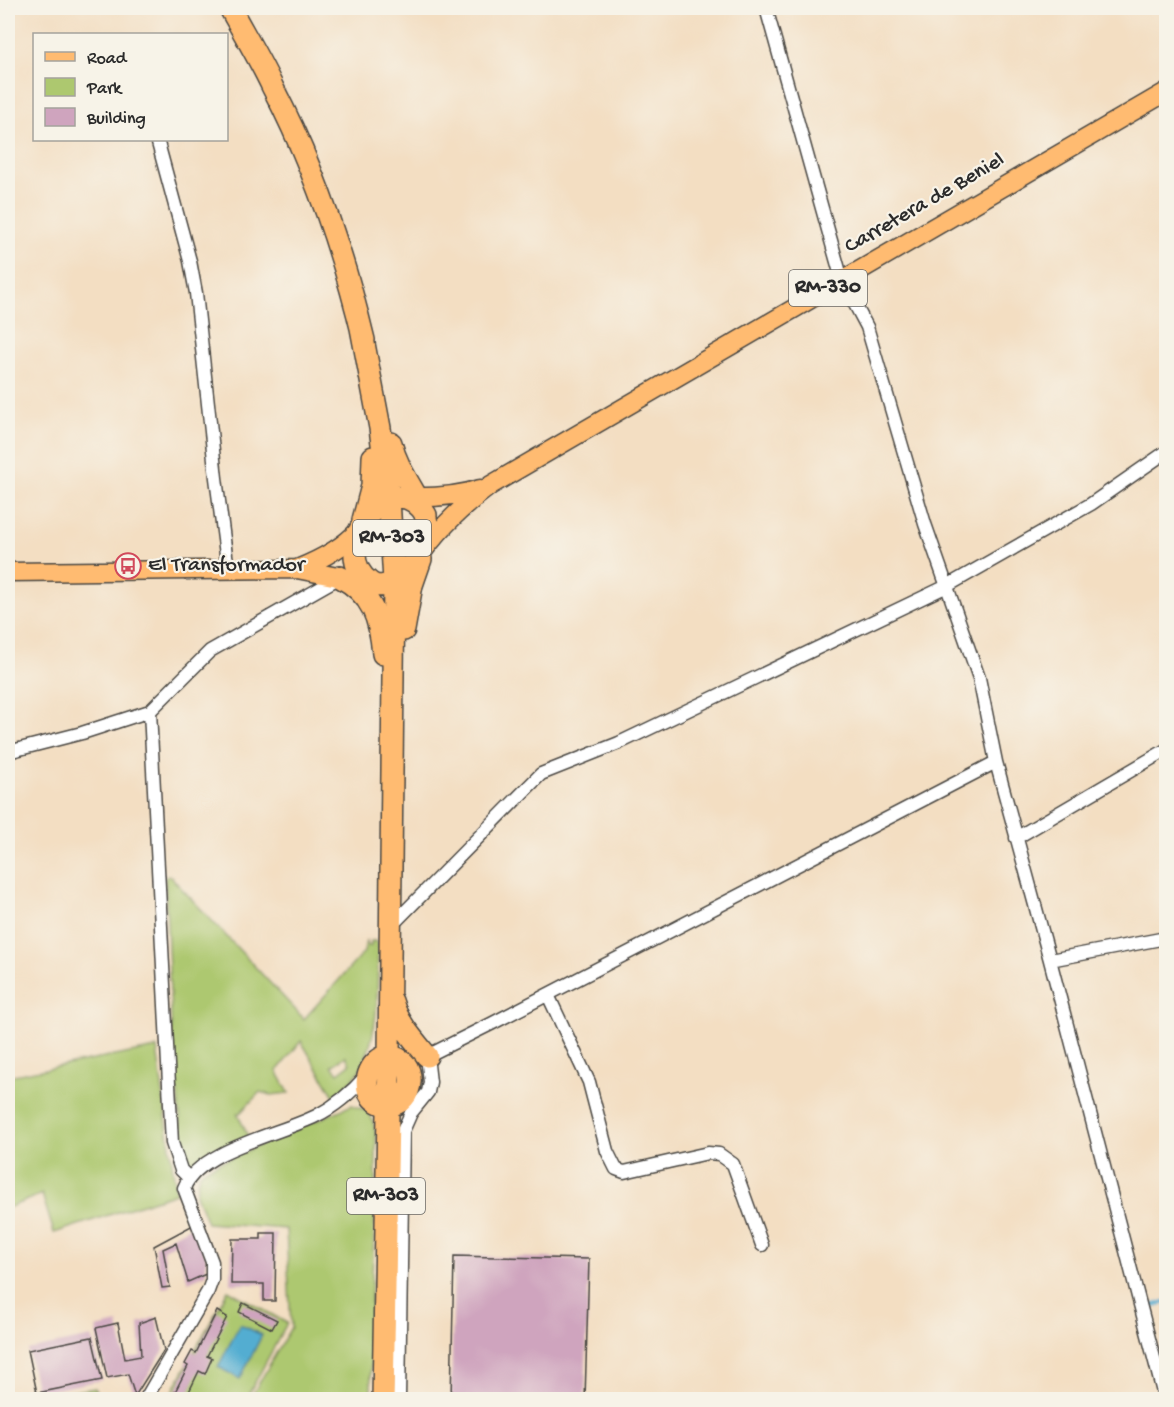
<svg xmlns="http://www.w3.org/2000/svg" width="1174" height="1407" font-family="'Gochi Hand',sans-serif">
	<rect width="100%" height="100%" fill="#f7f3e8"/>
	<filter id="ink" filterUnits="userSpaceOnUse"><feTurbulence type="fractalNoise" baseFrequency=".0167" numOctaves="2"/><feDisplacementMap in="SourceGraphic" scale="12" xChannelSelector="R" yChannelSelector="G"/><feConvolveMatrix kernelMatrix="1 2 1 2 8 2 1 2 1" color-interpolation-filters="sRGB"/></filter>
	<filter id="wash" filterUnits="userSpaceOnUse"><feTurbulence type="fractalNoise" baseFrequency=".008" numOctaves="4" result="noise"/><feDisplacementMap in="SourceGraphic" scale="24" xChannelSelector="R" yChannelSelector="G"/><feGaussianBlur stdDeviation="1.35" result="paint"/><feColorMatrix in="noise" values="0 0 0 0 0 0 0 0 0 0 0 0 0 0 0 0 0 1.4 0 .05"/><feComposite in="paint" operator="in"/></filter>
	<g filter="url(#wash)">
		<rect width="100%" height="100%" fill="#f3dec2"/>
		<!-- green -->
		<path fill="#adc86f" stroke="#6c7a4d" stroke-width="1.5" fill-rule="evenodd" d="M169 875 304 1019 364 952 366 940 368 946H371V941H375L378 944C377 986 381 1036 358 1073 352 1082 342 1089 334 1096L301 1041 277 1071 289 1093 271 1095 260 1092 240 1113H237L248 1136 192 1162H188L184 1157 172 1038 165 877ZM346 1056 350 1064 338 1073 332 1066Z
			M157 1048 176 1193 54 1233 42 1194 8 1208V1076Z
			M352 1105 367 1111 370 1114 374 1125 376 1137V1196L371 1296V1399H250L291 1327 286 1229 207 1223 196 1194 199 1174 207 1168Z
			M228 1290 287 1323 246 1399 168 1400Z
			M95 1388 97 1399H20Z"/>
		<!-- water -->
		<path fill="#53add1" stroke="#3f6c7e" stroke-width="1.5" d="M240 1324 262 1335 240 1379 218 1367Z"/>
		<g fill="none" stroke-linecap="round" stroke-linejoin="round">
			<!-- stream -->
			<path stroke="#53add1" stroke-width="4" d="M1144 1308 1166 1302"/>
		</g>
		<g id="blocks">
			<!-- building -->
			<path fill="#cfa4be" d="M193 1225 206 1255V1274L188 1282 176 1243 163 1249 170 1287 162 1288 154 1246Z
				M261 1233H276L275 1301H264V1284H231L232 1239H261Z
				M454 1256 589 1259 585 1400H451Z
				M243 1303 277 1320 272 1329 239 1312Z
				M217 1311 227 1317 207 1356 212 1358 205 1374 199 1371 185 1400H171L188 1366 185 1364 192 1351 196 1353Z
				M156 1317 164 1350 135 1396 128 1374 107 1378 96 1328 118 1323 125 1359 141 1356 139 1323Z
				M92 1337 102 1380 37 1393 28 1350Z"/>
		</g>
	</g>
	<g filter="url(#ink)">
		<use href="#blocks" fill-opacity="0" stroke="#494642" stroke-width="1.5"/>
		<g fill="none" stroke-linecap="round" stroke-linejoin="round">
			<!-- street casing -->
			<g stroke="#494642" stroke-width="15">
				<path id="street" d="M158 143 190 261 196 293 216 478 228 570
					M150 711 172 1143 181 1170 188 1177
					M8 752 82 733 150 711 210 651 340 577
					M996 762 1050 960 1166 938
					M1016 838 1166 750
					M390 927 541 774 619 743 947 586 1091 504 1166 452
					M1050 960 1165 1400
					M548 995 589 1082 607 1151 616 1169 624 1172 708 1153 719 1154 733 1164 762 1245
					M422 1056H427L491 1024 996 762 979 678 925 524 867 327 842 280 766 8
					M145 1400 208 1291 212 1280V1262L184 1188C199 1150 280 1134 316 1116 336 1106 352 1092 367 1075
					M399 1400 403 1131 411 1113 428 1092 430 1082 427 1056"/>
			</g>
			<!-- primary casing -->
			<g stroke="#494642" stroke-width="21">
				<path id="primary" d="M405 497C431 498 455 497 480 489
					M423 551C445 523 462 507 491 485L1166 92
					M297 569C320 560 343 548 360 529
					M8 572 297 569 353 580"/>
			</g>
			<!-- highway casing -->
			<g stroke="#494642" stroke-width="24">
				<path id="highway" d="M230 8C244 34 260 60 273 88 314 167 343 253 364 340
					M361 328 380 428 389 499 394 581 389 1056 383 1400
					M391 443C404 497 461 524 400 576 392 583 382 590 371 583 324 553 391 458 426 515
					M363 520 372 486 373 457
					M340 577C373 594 380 620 383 654
					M404 630 412 585 421 559
					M392 1001C398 1023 413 1039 427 1056
					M389 1056C419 1058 416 1105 387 1106 381 1104 375 1102 371 1096 361 1081 372 1057 389 1056Z"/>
			</g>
			<!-- street -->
			<use href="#street" stroke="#fff" stroke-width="12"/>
			<!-- primary -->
			<use href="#primary" stroke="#ffbb71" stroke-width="18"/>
			<!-- highway -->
			<use href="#highway" stroke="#ffbb71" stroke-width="21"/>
		</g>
	</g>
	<!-- icons -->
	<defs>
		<g id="bus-ring" transform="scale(1.35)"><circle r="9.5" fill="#f7f3e8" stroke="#d1495b" stroke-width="1.5"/><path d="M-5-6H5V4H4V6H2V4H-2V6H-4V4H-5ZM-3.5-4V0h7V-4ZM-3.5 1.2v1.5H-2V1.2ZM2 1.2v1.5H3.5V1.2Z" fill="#d1495b"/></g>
	</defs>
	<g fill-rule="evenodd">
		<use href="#bus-ring" x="128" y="566"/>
	</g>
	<g text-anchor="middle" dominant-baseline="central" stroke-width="4.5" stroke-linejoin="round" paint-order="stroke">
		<!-- shield labels -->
		<g fill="#f7f3e8" stroke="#686764" stroke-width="1.5">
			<rect x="789" y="270" width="78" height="36" rx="4.5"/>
			<rect x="353" y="520" width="78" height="36" rx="4.5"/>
			<rect x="347" y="1178" width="78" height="36" rx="4.5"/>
		</g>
		<g font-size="21" font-weight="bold" fill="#2b2b2b">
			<text x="828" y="288">RM-330</text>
			<text x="392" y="538">RM-303</text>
			<text x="386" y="1196">RM-303</text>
		</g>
		<!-- street labels -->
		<g font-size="22" fill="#2b2b2b" stroke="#f7f3e8">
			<text transform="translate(925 204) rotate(-30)">Carretera de Beniel</text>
		</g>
		<!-- poi labels -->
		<g font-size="22" fill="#2b2b2b" stroke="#f7f3e8" text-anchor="start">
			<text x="148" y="566">El Transformador</text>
		</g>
	</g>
	<!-- margin -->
	<rect width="1174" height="1407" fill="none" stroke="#f7f3e8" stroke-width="30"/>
	<!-- legend -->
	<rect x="33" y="33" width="195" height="108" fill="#f7f3e8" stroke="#a5a39c" stroke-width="1.5"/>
	<rect x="45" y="52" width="30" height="9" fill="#ffbb71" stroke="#a5a39c" stroke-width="1.5"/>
	<text x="87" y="63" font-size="18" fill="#2b2b2b">Road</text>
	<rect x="45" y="78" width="30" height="18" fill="#adc86f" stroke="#a5a39c" stroke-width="1.5"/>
	<text x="87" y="93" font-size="18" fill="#2b2b2b">Park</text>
	<rect x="45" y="108" width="30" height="18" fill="#cfa4be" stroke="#a5a39c" stroke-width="1.5"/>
	<text x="87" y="123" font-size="18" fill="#2b2b2b">Building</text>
</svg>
